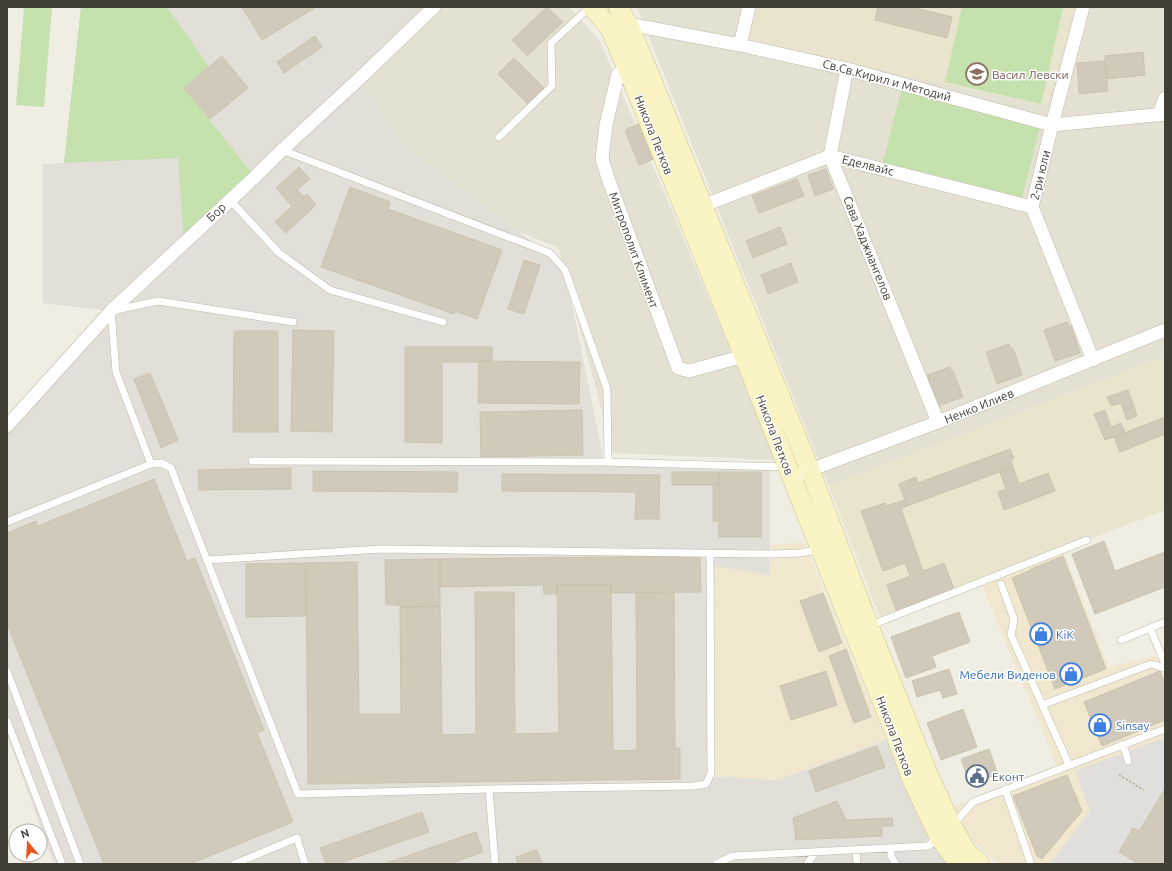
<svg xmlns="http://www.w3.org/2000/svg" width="1172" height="871" font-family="Ubuntu,sans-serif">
	<rect width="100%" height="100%" fill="#f0eee3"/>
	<!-- residential -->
	<path fill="#e4e0d2" d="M432 7H569L600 41 777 460 613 453 558 247 298 145Z
		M637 7H1165V356L829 486Z"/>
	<!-- commercial -->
	<path fill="#f1e7cf" d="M804 542 886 740 778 780 708 776 715 565 770 575 771 545Z
		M1064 553 1109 667 1154 656 1165 661V864H997L969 836 952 807 1057 766 982 585Z"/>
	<!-- industrial -->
	<path fill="#e2dfd8" d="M81 7H430L360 79 404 147 564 265 604 462 770 466V575L715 566 708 776 778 780 896 736 959 864H54L7 735V429L111 311 43 303V164L64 163Z"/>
	<!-- education -->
	<path fill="#e8e4ce" d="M754 7H1077L1047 107 747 41Z
		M1165 356V510L881 620 829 486Z"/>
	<!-- green -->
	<path fill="#c5e2ae" d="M24 7H52L44 107 16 105Z
		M81 7H167L209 67 184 88 255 177 184 243 178 158 64 163Z
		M962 7 1063 8 1041 104 945 82Z
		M902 88 1041 123 1021 201 882 166Z"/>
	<!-- parking -->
	<path fill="#e1dfdb" d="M1161 739 1165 742V864H1050L1090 811 1075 771Z
		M909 852 925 864H845Z"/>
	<!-- building -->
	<path fill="#d1caba" stroke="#cbc3ad" d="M242 7H316L262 40Z
		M547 7 563 22 527 56 512 40Z
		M878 7H911L952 17 947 38 875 20Z
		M315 36 322 47 284 73 277 62Z
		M1143 52 1145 75 1107 79 1105 56Z
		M222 56 248 88 210 119 184 88Z
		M514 58 544 88 528 104 498 74Z
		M1105 61 1108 91 1079 94 1077 63Z
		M643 122 658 157 639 165 625 130Z
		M299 167 310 179 297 190 304 197 307 194 316 205 286 233 275 222 292 206 276 188Z
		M826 169 833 189 815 196 808 175Z
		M797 179 804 196 759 213 752 196Z
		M350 187 390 202 388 209 502 250 477 319 455 311 454 314 321 267Z
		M780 227 787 244 753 258 746 241Z
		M524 260 540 265 524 314 508 309Z
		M791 263 798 282 768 294 761 275Z
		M1067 322 1069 327 1071 326 1080 353 1055 361 1044 330Z
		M293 330 334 331 332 432 291 431Z
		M234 331H278V432H233Z
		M1009 344 1011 349 1013 348 1022 375 997 384 986 352Z
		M405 347H492V362H442V443L405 442Z
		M479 361 580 362 579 404 478 403Z
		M950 367 951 371H953L963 397 938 406 927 375Z
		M150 373 178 440 161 448 134 379Z
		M1128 390 1137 416 1127 420 1121 403 1111 406 1107 397Z
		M582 410 583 455 481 457 480 412Z
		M1105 410 1111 427 1121 423 1125 433 1105 440 1094 414Z
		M1165 417V434L1120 452 1114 437Z
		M1010 449 1014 458 1011 460 1013 467 907 506 899 484 916 477 918 483Z
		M1013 467 1019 484 1048 473 1055 491 1004 510 998 492 1006 489 1000 472Z
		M291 468V489L199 490 198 470Z
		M313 471 458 472 457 492 313 491Z
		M672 472H719V485H672Z
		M719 472H761V537H719V521H713V485H719Z
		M502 474 660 475 659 519H635L636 492 502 491Z
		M154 479 187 561 195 558 264 730 257 733 293 822 190 864H104L7 624V533L36 521 38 526Z
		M904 500 907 506 901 509 923 571 944 563 954 589 896 610 887 585 910 576 905 563 883 571 861 511 885 503 886 506Z
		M1104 541 1115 571 1165 552V587L1095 614 1072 554Z
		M700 556 701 592 611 593V585H557V594H544L543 585 440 587V559Z
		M1063 556 1106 669 1055 689 1012 578 1031 570V569Z
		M440 559V606L400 607V605H386L385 560Z
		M357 562 359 714H401L400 607 440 606 442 735 476 734 475 592H514L515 734 559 733 557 585H611L613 751 637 750 636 592H674L675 748H680V779L308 784 306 563Z
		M306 563V616L246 617V564Z
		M823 593 842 643 819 652 800 601Z
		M959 612 970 642 932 656 936 667 906 678 891 637Z
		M846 649 871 717 854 723 829 656Z
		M949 669 957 694 943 698 940 690 917 697 912 681Z
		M826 671 837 705 791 720 780 686Z
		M1160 671 1165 684V720L1102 746 1084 702Z
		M963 709 977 747 941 760 927 723Z
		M877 746 885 767 816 792 809 771Z
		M989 749 998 774 970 784 961 759Z
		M1067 775 1082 811 1042 859 1037 856 1013 796Z
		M1165 789V864H1139L1119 852 1133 828 1139 831Z
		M837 801 846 820 892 818 893 826H882V836L796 840 793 818Z
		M422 812 429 832 337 864H326L320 848Z
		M476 832 483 852 449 864H384Z
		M537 850 542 864H518L516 857Z"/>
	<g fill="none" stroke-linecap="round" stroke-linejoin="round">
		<!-- lane casing -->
		<g stroke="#bdb9aa" stroke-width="8">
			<path id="lane" d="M499 137 552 86 551 43 590 7
				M282 150 550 253 565 270 607 389 608 462
				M230 200 279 253 330 290 443 322
				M252 461 604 462 785 467
				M151 464 116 372 111 311 158 301 293 322
				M7 522 151 464 161 463 171 468 298 794 489 789 495 864
				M207 560 381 549 773 554 801 553 820 549
				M1001 584 1014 619 1011 635 1069 765
				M869 626 1087 540
				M1150 628 1165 664
				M1121 640 1165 622
				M7 671 80 864
				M1042 705 1151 664 1165 668
				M7 721 62 864
				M1121 745 1125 750 1128 761
				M489 789 694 786 706 784 711 773 710 553
				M1005 789 1031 864
				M953 825 973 802 1165 729
				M891 848V856L896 864
				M856 850 857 864
				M234 864 297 838 305 864
				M716 864 733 856 928 846 939 837
				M807 864 816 852"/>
		</g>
		<!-- street casing -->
		<g stroke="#bdb9aa" stroke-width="14">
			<path id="street" d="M1083 7 1052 125 1032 207 1093 360
				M622 25 628 24 740 45 847 69 1052 125 1165 114
				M740 45 749 7
				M627 68 618 74 606 125 602 159 609 181 678 368 689 371 744 356
				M847 69 830 156 938 422
				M1159 115 1165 98
				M695 209 830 156 1032 207
				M7 426 111 311 255 177 282 150 360 78 434 7
				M802 473 938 422 1165 330"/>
		</g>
		<!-- secondary casing -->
		<g stroke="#cdc496" stroke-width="20">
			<path id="secondary" d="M592 7 610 28 634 85 744 356 809 521 896 736 912 780 939 837 959 864
				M618 7 628 24 651 78 810 470 869 626 928 774 952 826 967 852 980 864"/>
		</g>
		<!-- path -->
		<path stroke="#bbb399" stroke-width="2" stroke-dasharray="2 2" stroke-linecap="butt" d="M1119 775 1144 790"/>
		<!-- lane -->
		<use href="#lane" stroke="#fff" stroke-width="7"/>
		<!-- street -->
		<use href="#street" stroke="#fff" stroke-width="13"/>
		<!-- secondary -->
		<use href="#secondary" stroke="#faf3c3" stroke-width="19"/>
	</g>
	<!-- icons -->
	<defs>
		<g id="school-ring" transform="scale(1.15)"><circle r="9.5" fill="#fff" stroke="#8d6e63" stroke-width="1.5"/><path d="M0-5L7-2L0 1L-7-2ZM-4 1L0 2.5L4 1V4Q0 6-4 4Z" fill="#8d6e63"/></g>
		<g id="shop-ring" transform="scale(1.15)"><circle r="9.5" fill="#fff" stroke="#3f7fe0" stroke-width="1.5"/><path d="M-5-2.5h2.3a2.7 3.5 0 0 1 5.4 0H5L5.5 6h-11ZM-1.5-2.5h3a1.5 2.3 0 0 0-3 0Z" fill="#3f7fe0"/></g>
		<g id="civic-ring" transform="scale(1.15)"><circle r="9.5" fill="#fff" stroke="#5c6f8a" stroke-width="1.5"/><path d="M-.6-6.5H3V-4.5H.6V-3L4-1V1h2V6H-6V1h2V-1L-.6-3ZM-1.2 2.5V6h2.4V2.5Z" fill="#5c6f8a"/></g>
	</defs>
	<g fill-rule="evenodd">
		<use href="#school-ring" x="977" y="74"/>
		<use href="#shop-ring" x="1041" y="634"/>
		<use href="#shop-ring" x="1071" y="674"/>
		<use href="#shop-ring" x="1100" y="725"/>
		<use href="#civic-ring" x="977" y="776"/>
	</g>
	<g text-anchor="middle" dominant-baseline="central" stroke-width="3" stroke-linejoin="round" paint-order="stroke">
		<!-- education labels -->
		<g font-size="12" fill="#785e54" stroke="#fff" text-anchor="start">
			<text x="992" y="74">Васил Левски</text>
		</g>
		<!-- street labels -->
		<g font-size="12" fill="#413e34" stroke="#fff">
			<text transform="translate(887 80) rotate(15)">Св.Св.Кирил и Методий</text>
			<text transform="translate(654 135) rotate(68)">Никола Петков</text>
			<text transform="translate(868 165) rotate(14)">Еделвайс</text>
			<text transform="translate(1040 175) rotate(-76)">2-ри юли</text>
			<text transform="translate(216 212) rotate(-43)">Бор</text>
			<text transform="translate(868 248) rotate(68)">Сава Хаджиангелов</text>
			<text transform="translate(634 250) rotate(70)">Митрополит Климент</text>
			<text transform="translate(979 406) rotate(-22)">Ненко Илиев</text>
			<text transform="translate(775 435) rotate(69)">Никола Петков</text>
			<text transform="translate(895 736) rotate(69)">Никола Петков</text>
		</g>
		<!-- shop labels -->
		<g font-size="12" fill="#366cbe" stroke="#fff" text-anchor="start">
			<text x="1056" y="634">KiK</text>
			<text x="1056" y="674" text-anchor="end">Мебели Виденов</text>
			<text x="1116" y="725">Sinsay</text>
		</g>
		<!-- service labels -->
		<g font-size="12" fill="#4e5e75" stroke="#fff" text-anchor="start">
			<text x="992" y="776">Еконт</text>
		</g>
	</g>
	<!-- border -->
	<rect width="1172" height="871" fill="none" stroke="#413e34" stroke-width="16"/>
	<!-- north arrow -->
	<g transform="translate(28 843) rotate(342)"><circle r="19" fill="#ffffff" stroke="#b3b2ae"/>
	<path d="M0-3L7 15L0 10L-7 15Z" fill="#e95721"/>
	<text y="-6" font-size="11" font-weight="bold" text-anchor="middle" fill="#413e34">N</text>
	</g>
</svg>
